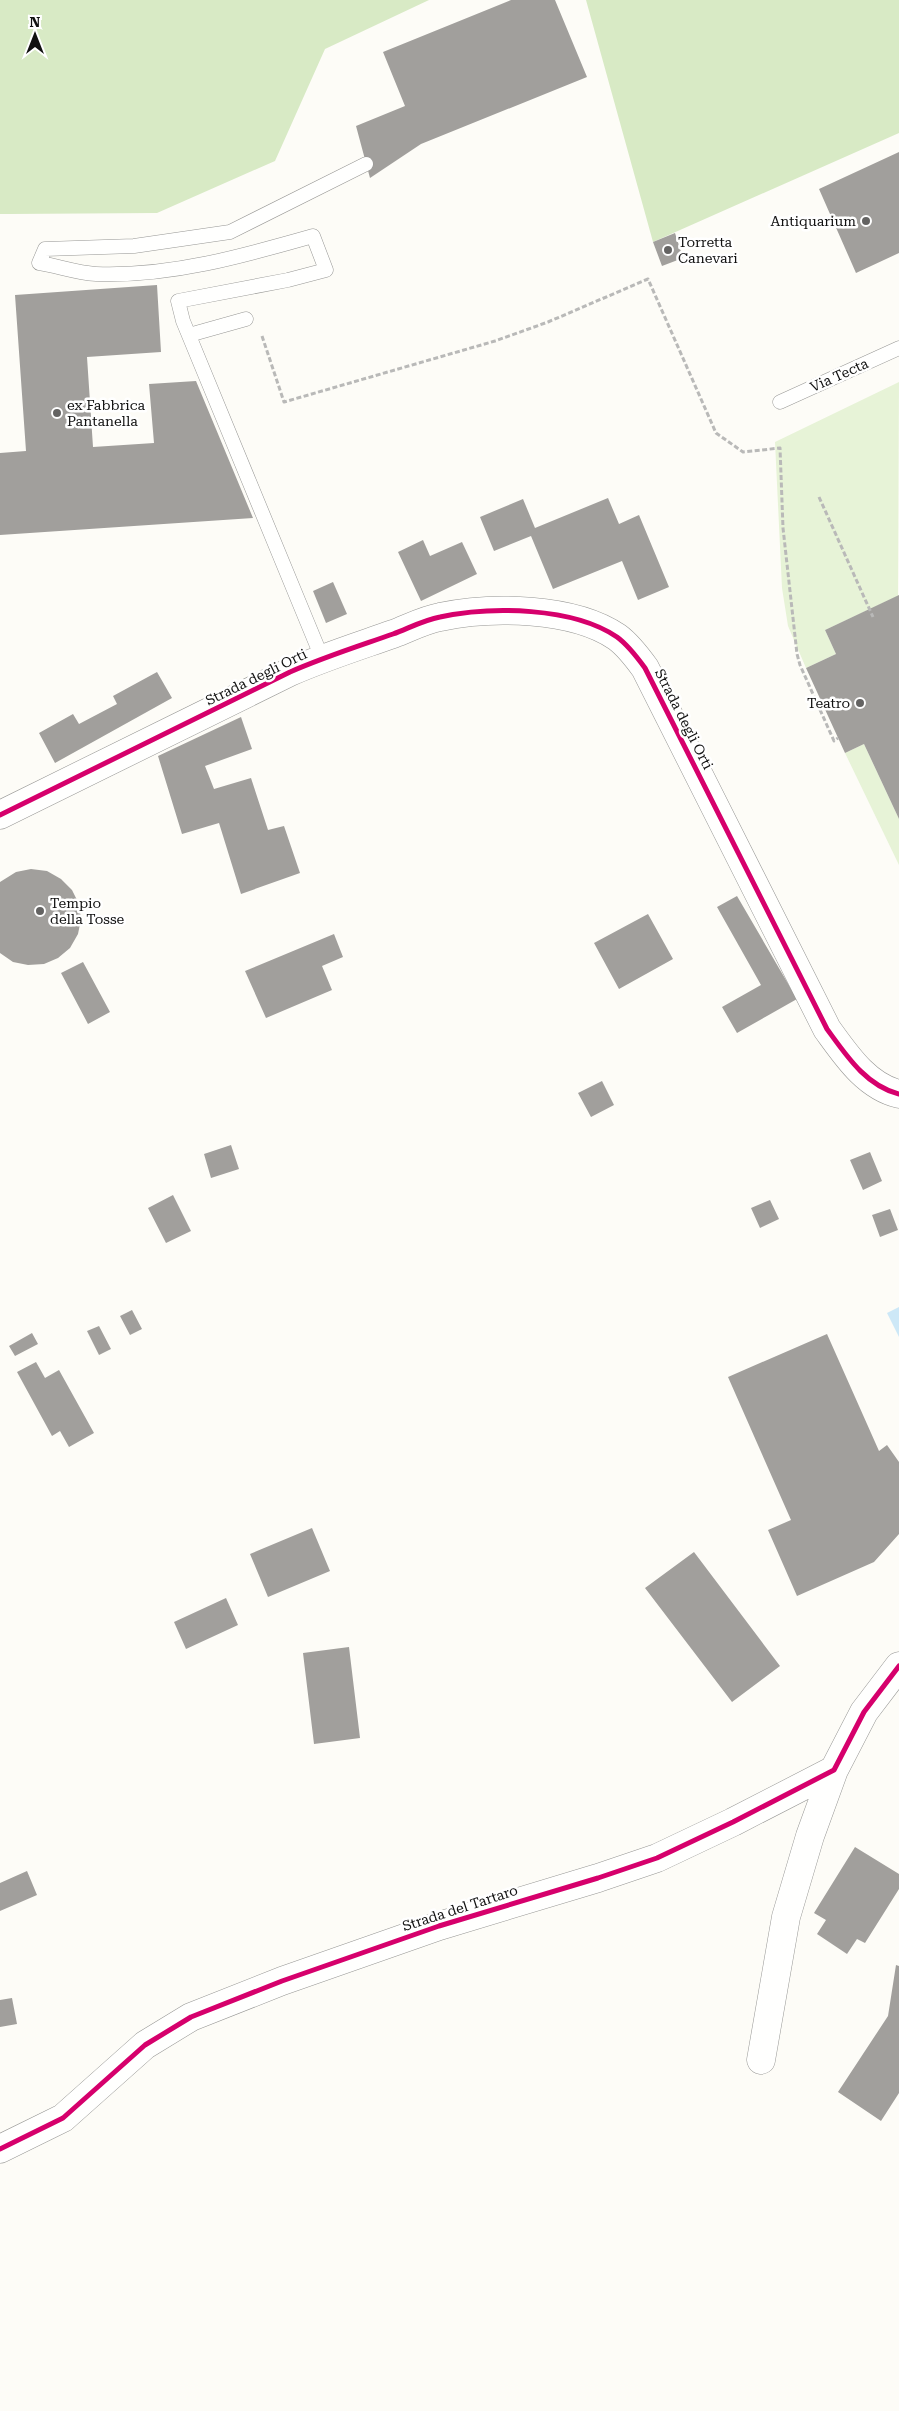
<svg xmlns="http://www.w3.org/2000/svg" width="899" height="2411" font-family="'Roboto Serif',serif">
	<rect width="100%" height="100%" fill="#fdfcf7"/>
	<!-- green -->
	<path fill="#e7f3d7" d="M899 382 898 596 825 630 836 654 806 668 788 626 782 588 775 442Z
		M864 744 899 819V865L845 753Z"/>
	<!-- forest -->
	<path fill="#d8eac5" d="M0 0H429L325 49 275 161 157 213 9 214H0Z
		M586 0H899V133L653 242Z"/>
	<!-- water -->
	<path fill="#cde8f7" d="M899 1307V1337L887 1313Z"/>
	<!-- building -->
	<path fill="#a19f9c" d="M511 0H555L587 77 421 144 370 178 356 126 405 106 383 52Z
		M899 152V253L856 273 819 189Z
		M675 233 683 258 662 266 653 242Z
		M157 285 161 352 87 357 93 447 154 443 149 384 196 381 253 518 0 535V453L26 451 15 295Z
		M608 498 619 524 639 515 669 587 638 600 622 561 553 589 531 536 494 551 480 517 523 499 535 528Z
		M423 540 430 556 462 542 477 574 421 601 398 552Z
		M333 582 347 614 326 623 313 591Z
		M899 595V819L864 744 845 753 806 668 836 654 825 630Z
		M157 672 172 698 55 763 39 733 73 714 79 724 117 704 113 696Z
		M241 717 252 749 205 766 214 789 251 778 268 830 284 826 300 873 241 894 219 823 182 834 158 756Z
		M31 869 47 871 61 879 72 890 79 904 81 919 78 934 70 948 58 958 44 964 28 965 13 962 0 953V882L16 872Z
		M737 896 797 999 737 1033 722 1007 761 985 717 907Z
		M648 914 673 959 619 989 594 943Z
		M334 934 343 957 322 966 332 990 266 1018 245 971Z
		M83 962 110 1012 88 1024 61 973Z
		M602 1081 614 1105 591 1117 578 1093Z
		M231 1145 239 1169 211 1178 204 1154Z
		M870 1152 882 1181 863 1190 850 1160Z
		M173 1195 191 1231 166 1243 148 1208Z
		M770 1200 779 1219 760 1228 751 1208Z
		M890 1209 898 1230 880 1237 872 1215Z
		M132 1310 142 1329 130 1335 120 1316Z
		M99 1326 111 1349 99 1355 87 1331Z
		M32 1333 38 1344 15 1356 9 1346Z
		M827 1334 879 1451 887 1445 899 1462V1534L874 1562 797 1596 768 1530 791 1520 728 1377Z
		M36 1362 45 1378 59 1370 94 1433 69 1447 60 1431 52 1436 17 1372Z
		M312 1528 330 1571 268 1597 250 1554Z
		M694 1552 780 1666 732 1702 645 1588Z
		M226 1598 238 1625 186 1649 174 1622Z
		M349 1647 360 1738 314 1744 303 1653Z
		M855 1847 899 1874V1889L865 1943 857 1939 847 1954 817 1934 826 1920 814 1913Z
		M27 1871 37 1895 0 1911V1883Z
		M896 1965 899 1966V2093L881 2121 838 2092 888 2016Z
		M12 1998 17 2024 0 2027V2000Z"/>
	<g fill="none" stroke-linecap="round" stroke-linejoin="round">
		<!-- service casing -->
		<g stroke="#979795" stroke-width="15">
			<path id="service" d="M189 335 246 319
				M780 402 899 348
				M322 658 183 321 178 301 288 280 326 270 313 236C243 256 169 277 96 274 77 273 58 266 39 263L45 249 134 246 230 232 366 164"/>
		</g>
		<!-- minor casing -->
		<g stroke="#979795" stroke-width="29">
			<path id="minor" d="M0 815 290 672C324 657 359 646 393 634 409 628 424 620 440 617 491 606 573 607 617 637 628 645 637 657 645 668L827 1029C846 1055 866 1086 899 1094
				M761 2060 786 1917 810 1836 834 1770
				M0 2149 63 2118 145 2045 191 2017 282 1981 439 1926 598 1878 657 1858 733 1822 834 1770 864 1712 899 1666"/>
		</g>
		<!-- path -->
		<path stroke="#b9b9b8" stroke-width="3" stroke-dasharray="5 2.5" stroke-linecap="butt" d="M262 336 284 402 495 341 548 322 648 279 716 433 743 452 780 448 783 528 797 654 800 665 834 741 838 738
			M819 497 873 617"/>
		<!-- service -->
		<use href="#service" stroke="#fffffe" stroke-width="14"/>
		<!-- minor -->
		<use href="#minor" stroke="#fffffe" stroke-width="28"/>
		<!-- cycleway casing -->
		<g stroke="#fff" stroke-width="8">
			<path id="cycleway" d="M0 815 290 672C324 657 359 646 393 634 409 628 424 620 440 617 491 606 573 607 617 637 628 645 637 657 645 668L827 1029C846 1055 866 1086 899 1094
				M0 2149 63 2118 145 2045 191 2017 282 1981 439 1926 598 1878 657 1858 733 1822 834 1770 864 1712 899 1666"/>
		</g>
		<!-- cycleway -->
		<use href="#cycleway" stroke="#d6006c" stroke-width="5"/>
	</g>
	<!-- markers -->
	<g fill="#646362" stroke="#fff" stroke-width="2">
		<circle cx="866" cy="221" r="5"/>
		<circle cx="668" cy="250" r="5"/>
		<circle cx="57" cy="413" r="5"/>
		<circle cx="860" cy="703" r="5"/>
		<circle cx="40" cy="911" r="5"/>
	</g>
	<g text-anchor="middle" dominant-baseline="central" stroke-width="5" stroke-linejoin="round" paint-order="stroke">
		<!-- poi labels -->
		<g font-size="14" fill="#111" stroke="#fff" text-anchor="start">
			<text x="856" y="221" text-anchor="end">Antiquarium</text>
			<text x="678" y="242">Torretta<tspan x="678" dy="16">Canevari</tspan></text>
			<text x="67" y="405">ex Fabbrica<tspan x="67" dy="16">Pantanella</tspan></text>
			<text x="850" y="703" text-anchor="end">Teatro</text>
			<text x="50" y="903">Tempio<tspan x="50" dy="16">della Tosse</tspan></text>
		</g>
		<!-- street labels -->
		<g font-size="14" fill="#111" stroke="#fff">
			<text transform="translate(839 375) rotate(-24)">Via Tecta</text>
			<text transform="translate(256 677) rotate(-26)">Strada degli Orti</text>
			<text transform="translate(684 719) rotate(63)">Strada degli Orti</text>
			<text transform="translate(460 1908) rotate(-18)">Strada del Tartaro</text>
		</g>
	</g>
	<!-- north arrow -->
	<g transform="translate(35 35)" stroke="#ffffff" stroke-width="4" paint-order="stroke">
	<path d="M0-4L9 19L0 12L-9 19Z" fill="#111111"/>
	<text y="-8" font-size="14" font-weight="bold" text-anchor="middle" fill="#111111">N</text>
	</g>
</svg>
